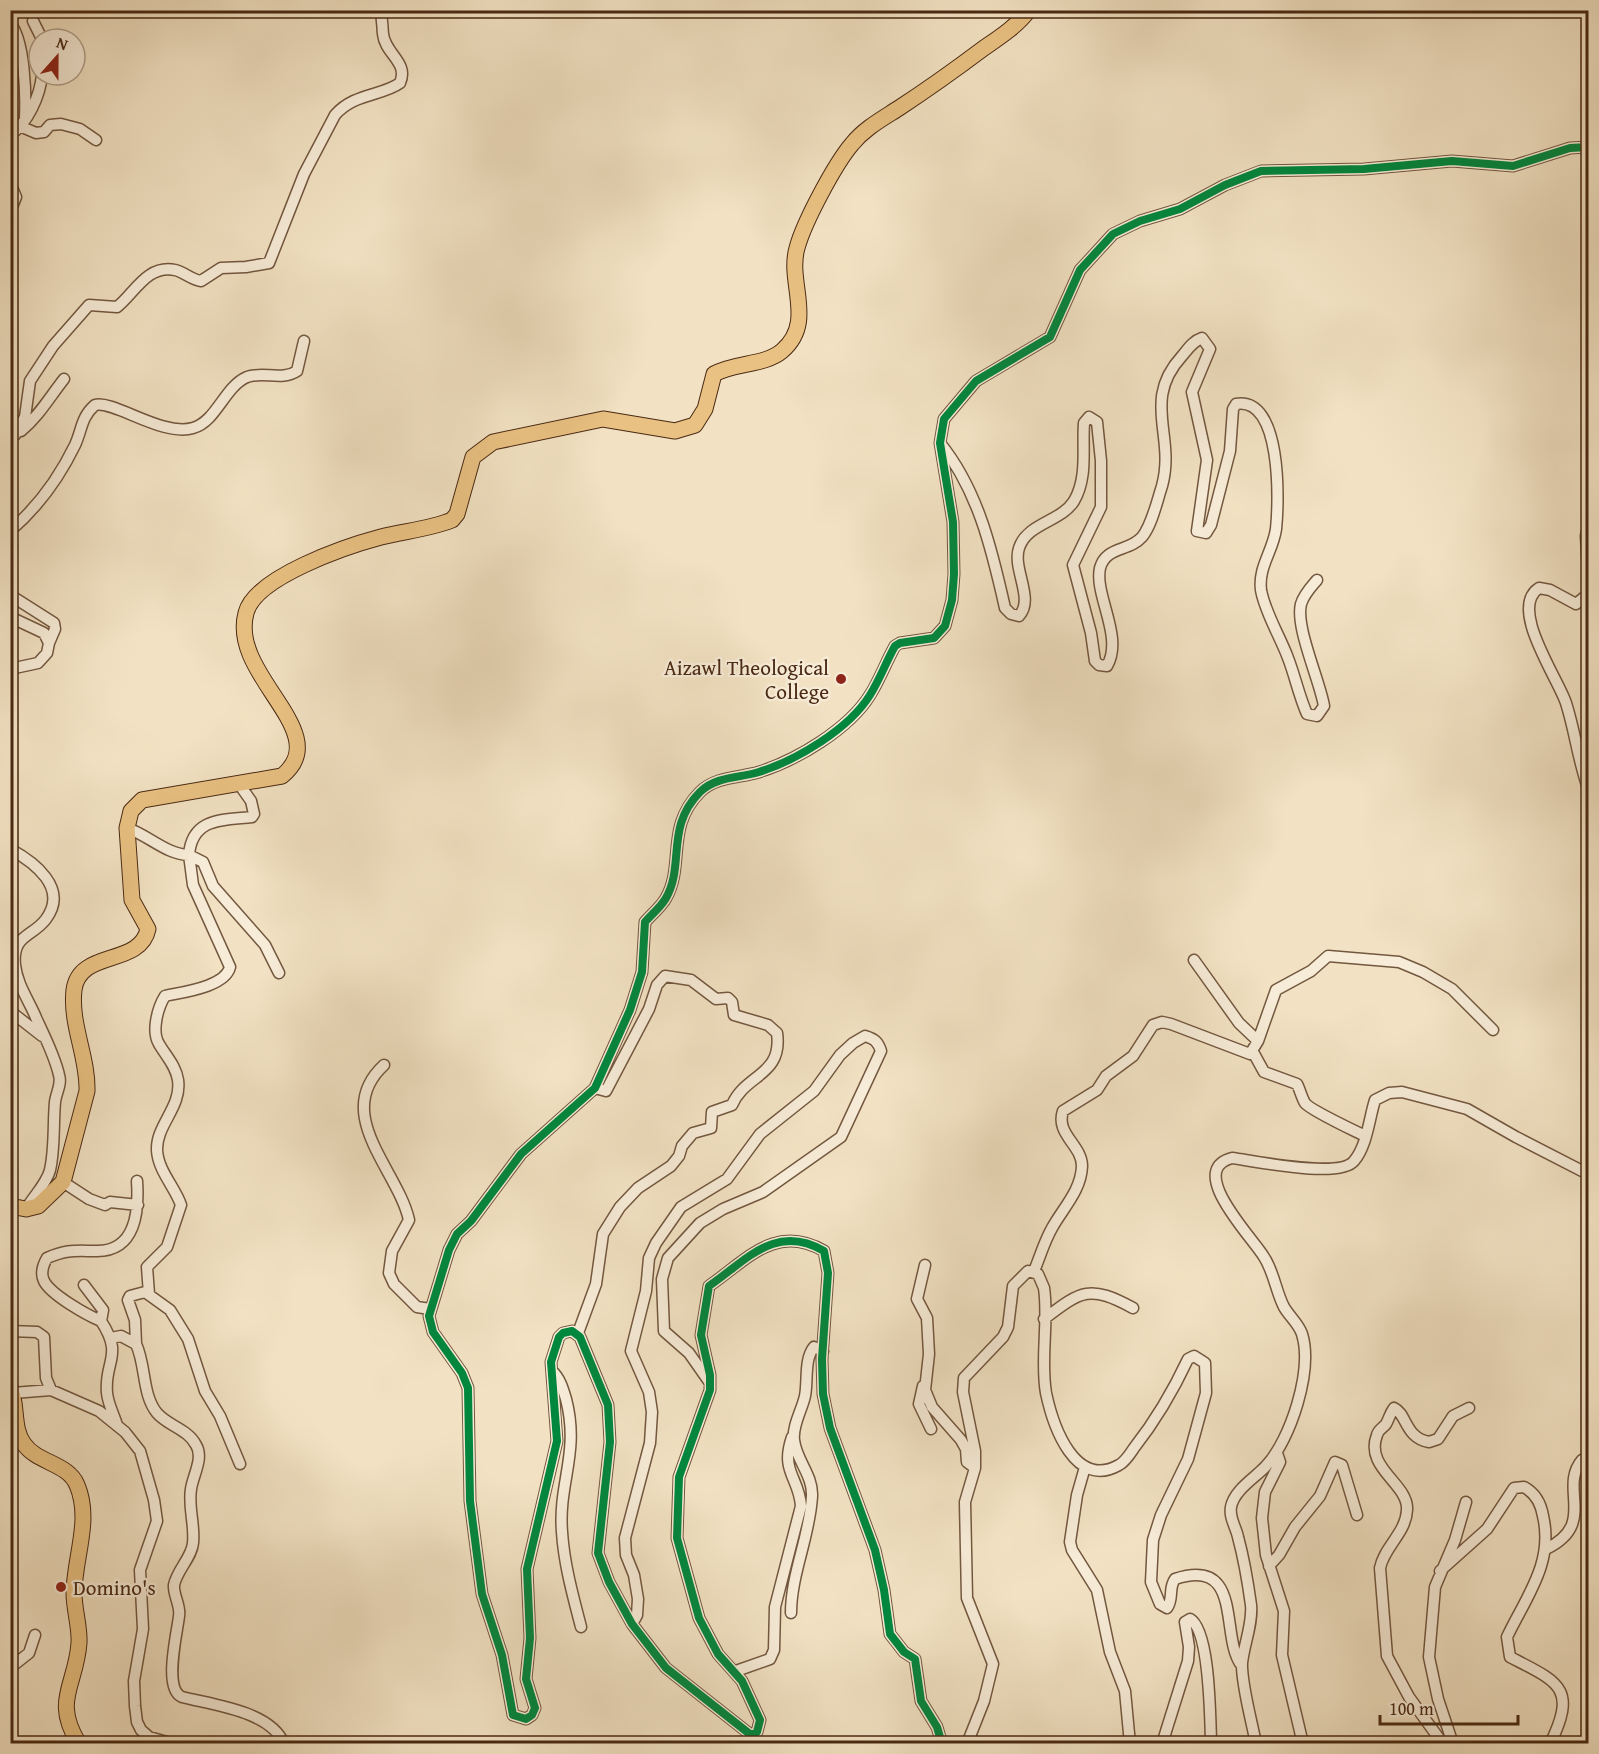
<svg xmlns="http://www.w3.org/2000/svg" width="1599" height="1754" font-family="'Gentium Book Plus',serif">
	<rect width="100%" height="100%" fill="#f2e2c3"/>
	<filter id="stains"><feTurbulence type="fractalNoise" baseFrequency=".00333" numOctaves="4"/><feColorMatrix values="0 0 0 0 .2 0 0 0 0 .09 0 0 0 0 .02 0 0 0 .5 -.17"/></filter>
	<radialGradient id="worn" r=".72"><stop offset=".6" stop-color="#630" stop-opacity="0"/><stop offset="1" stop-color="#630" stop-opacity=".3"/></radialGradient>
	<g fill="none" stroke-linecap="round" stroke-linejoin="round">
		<!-- minor casing -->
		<g stroke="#73573f" stroke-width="13">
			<path id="minor" d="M33 21 42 39
				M10 23C25 40 26 96 25 118
				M22 127 36 133 44 132 50 125 61 124 80 129 96 140
				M10 135C28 123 40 96 42 75
				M10 183 16 197 10 212
				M21 431C39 416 49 398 64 379
				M15 435 25 417 30 381 53 346 89 305 117 307C134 294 147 264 175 270 184 272 192 280 201 281L221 268 246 267 269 263 304 174 335 115C354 93 382 96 400 83 409 62 385 54 383 34 382 25 383 20 380 10
				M940 443C978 490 992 550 1005 608L1011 614 1019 616C1035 599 1012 569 1019 548 1027 523 1061 522 1074 501 1088 477 1082 448 1084 423L1089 417 1097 422 1101 461V507L1073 565 1091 633 1095 661 1099 665 1107 666C1124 637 1094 595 1100 568 1106 546 1129 552 1142 537 1152 525 1157 501 1162 486 1176 435 1141 401 1182 356 1188 349 1193 341 1202 338L1210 349 1192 392 1207 460 1197 531 1206 533 1211 525 1230 451 1233 409 1236 404C1282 396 1279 501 1276 529 1273 551 1258 567 1261 590 1265 613 1280 636 1288 658 1295 676 1299 696 1307 714L1317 716 1324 706C1320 681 1295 627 1301 604 1304 594 1311 587 1317 580
				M1588 527 1586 536 1588 572
				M10 531C38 507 59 478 75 445 82 430 81 417 95 405 114 400 162 437 193 428 217 421 224 387 247 377 262 371 283 381 297 371L304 341
				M1588 594 1576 604 1550 590 1539 588C1508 608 1558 678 1566 703 1575 731 1578 760 1588 788
				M10 595 54 623 55 629 49 643
				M10 617 44 633 49 643 47 653 38 663 10 669
				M239 784 251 801 254 814 252 817C224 820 192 817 189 855L203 862 213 886 265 945 279 973
				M127 828C148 835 167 855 189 855L193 885 230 967C225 987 183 992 165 996 158 1007 151 1031 159 1044 166 1056 176 1066 178 1080 182 1107 156 1125 157 1150 158 1171 175 1187 181 1205L167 1247 147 1267 149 1294
				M10 849C34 862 69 888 46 919 33 937 12 934 15 965 17 985 30 1002 37 1020 45 1037 55 1057 59 1075 62 1084 56 1093 55 1102 53 1124 55 1148 50 1170 47 1183 33 1197 26 1209
				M1194 960 1239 1023 1258 1041
				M10 1011 42 1036
				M1253 1052 1264 1072 1297 1084C1300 1090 1302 1098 1305 1103 1310 1110 1353 1130 1365 1136
				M384 1065C331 1114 398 1170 409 1220L392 1251 389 1273 394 1284 417 1307 430 1309
				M63 1182 89 1199 105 1205 110 1202 138 1205
				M925 1265 917 1299 927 1318 929 1354 925 1390 932 1407 961 1440 966 1449 967 1462 975 1468
				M1034 1271C1040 1257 1044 1242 1052 1228 1063 1208 1081 1191 1082 1166 1082 1145 1055 1134 1063 1111L1097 1090 1106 1076 1133 1056 1153 1025 1162 1022 1171 1024 1250 1054 1258 1041 1276 990 1311 971 1328 956 1399 962 1423 972 1452 989 1493 1030
				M84 1285 103 1310 101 1321C124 1356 104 1361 107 1393 108 1404 114 1415 117 1425
				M1044 1319C1081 1291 1089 1284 1133 1308
				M101 1321C87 1315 51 1295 44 1281 40 1273 43 1265 47 1258 68 1249 75 1251 97 1251 136 1251 139 1211 137 1181
				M10 1331 37 1332 44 1337 46 1378 51 1390
				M578 1333 596 1284 603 1234 620 1207 638 1188 671 1166 679 1156 682 1146 693 1133 711 1128 712 1112 732 1105C745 1074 783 1076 777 1033L768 1025 734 1015 732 1002 728 998 716 999 691 980 665 976 657 985 649 1009 606 1091 595 1088
				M111 1338 121 1336 136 1344 135 1320 128 1300 130 1296 145 1292 170 1310 188 1339 205 1391 220 1416 240 1464
				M136 1344C146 1365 142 1395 157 1413 168 1426 188 1429 196 1445 204 1458 193 1475 191 1489 188 1508 195 1524 193 1543 192 1557 177 1570 174 1585 173 1595 181 1606 179 1616 177 1634 163 1689 182 1697 213 1705 271 1711 284 1744
				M552 1371C560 1378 563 1389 566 1399 580 1453 558 1483 562 1532 564 1564 573 1596 581 1627
				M923 1386 919 1404 931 1429
				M13 1393 51 1390 99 1411 125 1432 140 1451 154 1500 157 1521 140 1570 143 1629 134 1681 135 1706 137 1722 141 1730 149 1737 174 1744
				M1277 1453 1280 1462 1265 1492 1262 1518 1266 1555 1284 1611 1282 1655 1303 1744
				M1085 1467 1077 1495 1070 1542 1072 1550 1097 1590 1110 1652 1125 1691 1130 1744
				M1546 1549C1598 1524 1558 1488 1582 1460L1588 1461
				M1269 1566 1279 1555 1295 1527 1320 1496 1335 1462 1342 1465 1357 1515
				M1440 1571 1487 1529 1514 1488 1524 1487C1535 1493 1541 1504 1543 1516 1554 1563 1526 1597 1507 1637L1510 1657C1558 1682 1578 1687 1550 1744
				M791 1613C791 1574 810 1536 812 1496 813 1475 796 1460 794 1440 792 1426 802 1410 805 1396 808 1381 804 1359 814 1347L823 1351
				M632 1624 637 1615 638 1599 634 1575 626 1555 625 1538 650 1443 652 1412 649 1392 631 1351 646 1291 649 1258 656 1243 681 1207 727 1179 760 1134 814 1091 840 1055 853 1043 865 1036C875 1039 878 1042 881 1051L841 1137 763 1192 723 1209 700 1223 668 1258 662 1279 664 1331 689 1353 710 1383
				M10 1668 29 1653 35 1635
				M736 1671 770 1659 774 1650 775 1607 801 1506C799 1477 780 1472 792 1437
				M942 1744 937 1727 921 1701 915 1659 904 1652 890 1634 884 1590 875 1550 830 1428 823 1394 822 1359 828 1273 824 1251C775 1223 747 1260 709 1286L701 1335 710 1375V1390L679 1477 677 1538 699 1618 718 1654 742 1681 760 1720 757 1732 751 1735 666 1668 632 1624 609 1582 598 1553 610 1442 608 1405 580 1337 572 1331 563 1333 559 1337 551 1362 557 1441 527 1569 530 1638 526 1679 535 1708 532 1715 526 1719 513 1715 502 1655 482 1594 470 1501 468 1388 462 1373 433 1332 429 1316 449 1250 457 1234 471 1221 521 1154 595 1088 630 1010 642 972 645 922C651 915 661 907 666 898 685 865 665 827 700 792 716 776 740 778 759 772 797 760 849 729 870 695 880 679 886 662 895 646L900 643 934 638 945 626 952 600 954 574 953 522 940 443 944 419 976 381 1050 337 1080 270 1113 234 1140 221 1180 209 1225 185 1261 171 1364 169 1452 161 1513 166 1570 148 1588 147
				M967 1744 984 1701 993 1664 967 1598 965 1502 975 1468V1451L963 1392 964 1378 1003 1337 1008 1327 1013 1286 1028 1271 1038 1274 1044 1288C1049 1322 1040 1359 1046 1393 1053 1426 1075 1490 1119 1465 1125 1462 1130 1454 1134 1448 1156 1420 1173 1391 1188 1359L1194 1356 1205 1363 1206 1393 1188 1459 1161 1515 1153 1540 1151 1582 1160 1604 1167 1608C1174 1599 1168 1588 1175 1579 1245 1556 1219 1638 1242 1666
				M1162 1744 1188 1661 1189 1647 1185 1622 1190 1619C1210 1630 1210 1717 1211 1740
				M1256 1744C1252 1722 1241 1683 1242 1663 1244 1644 1253 1623 1251 1605 1248 1583 1244 1559 1238 1537 1236 1527 1229 1518 1231 1507 1234 1490 1255 1478 1266 1466 1291 1439 1313 1370 1302 1334 1299 1324 1289 1316 1284 1307 1276 1292 1274 1272 1264 1257 1253 1238 1185 1170 1232 1158 1255 1161 1340 1179 1354 1161 1367 1146 1369 1119 1375 1100L1389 1093 1402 1092 1467 1109 1516 1137 1588 1174
				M1443 1744 1409 1697 1387 1656 1380 1568C1384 1547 1406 1533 1407 1510 1409 1484 1364 1468 1377 1435 1378 1430 1383 1428 1386 1424 1389 1419 1390 1413 1394 1408 1407 1414 1405 1438 1429 1442L1438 1439 1453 1416 1469 1408
				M1453 1744 1438 1699 1429 1657 1435 1587 1455 1540 1466 1502"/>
		</g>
		<!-- highway casing -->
		<g stroke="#492913" stroke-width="17">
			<path id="highway" d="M10 1206 26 1209 38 1206 63 1182 87 1091C88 1057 70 1024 74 990 79 949 140 967 148 929L132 900 127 828 131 811 142 800 282 776C336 732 229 676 246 613 255 577 347 546 381 537 405 531 430 529 452 520L457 514 473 457 493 442 603 419 675 431 695 425 705 409 714 374C735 362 764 366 782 351 816 322 787 283 797 248 804 222 835 164 852 144 865 128 882 119 899 108 928 89 956 69 984 48 1000 37 1017 26 1029 10
				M10 1387C18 1405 12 1428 24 1444 37 1463 68 1463 77 1485 92 1520 74 1558 74 1593 74 1610 80 1627 79 1643 76 1686 52 1700 79 1744"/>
		</g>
		<!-- minor -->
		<use href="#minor" stroke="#f7ecd8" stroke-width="10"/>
		<!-- highway -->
		<use href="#highway" stroke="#e9c182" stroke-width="15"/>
		<!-- cycleway casing -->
		<g stroke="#f7ecd8" stroke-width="11">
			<path id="cycleway" d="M942 1744 937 1727 921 1701 915 1659 904 1652 890 1634 884 1590 875 1550 830 1428 823 1394 822 1359 828 1273 824 1251C775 1223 747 1260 709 1286L701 1335 710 1375V1390L679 1477 677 1538 699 1618 718 1654 742 1681 760 1720 757 1732 751 1735 666 1668 632 1624 609 1582 598 1553 610 1442 608 1405 580 1337 572 1331 563 1333 559 1337 551 1362 557 1441 527 1569 530 1638 526 1679 535 1708 532 1715 526 1719 513 1715 502 1655 482 1594 470 1501 468 1388 462 1373 433 1332 429 1316 449 1250 457 1234 471 1221 521 1154 595 1088 630 1010 642 972 645 922C651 915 661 907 666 898 685 865 665 827 700 792 716 776 740 778 759 772 797 760 849 729 870 695 880 679 886 662 895 646L900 643 934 638 945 626 952 600 954 574 953 522 940 443 944 419 976 381 1050 337 1080 270 1113 234 1140 221 1180 209 1225 185 1261 171 1364 169 1452 161 1513 166 1570 148 1588 147"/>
		</g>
		<!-- cycleway -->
		<use href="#cycleway" stroke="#00873e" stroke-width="8"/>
	</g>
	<!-- markers -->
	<g fill="#8f2418" stroke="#f7ecd8" stroke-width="2">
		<circle cx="841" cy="679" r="6"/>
		<circle cx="61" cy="1587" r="6"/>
	</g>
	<g text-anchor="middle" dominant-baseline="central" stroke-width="4.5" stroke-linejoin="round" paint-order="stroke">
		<!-- poi labels -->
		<g font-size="21" fill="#492913" stroke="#f7ecd8" text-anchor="end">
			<text x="829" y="667">Aizawl Theological<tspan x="829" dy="24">College</tspan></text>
			<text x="73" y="1587" text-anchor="start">Domino's</text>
		</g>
	</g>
	<!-- margin -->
	<rect width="1599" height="1754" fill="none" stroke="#f2e2c3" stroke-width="36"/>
	<rect x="12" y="12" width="1575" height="1730" fill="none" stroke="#492913" stroke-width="3"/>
	<rect x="18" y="18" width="1563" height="1718" fill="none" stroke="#492913" stroke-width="1.5"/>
	<!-- north arrow -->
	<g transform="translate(57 57) rotate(21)"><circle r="28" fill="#f7ecd8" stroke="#b19e89" stroke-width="1.5"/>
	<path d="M0-4.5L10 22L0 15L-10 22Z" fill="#8f2418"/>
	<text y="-9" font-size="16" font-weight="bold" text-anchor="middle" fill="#492913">N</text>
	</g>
	<!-- scale -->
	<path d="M1380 1715v9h138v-9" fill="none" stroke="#492913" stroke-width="3"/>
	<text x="1389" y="1715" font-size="18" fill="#492913" stroke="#f7ecd8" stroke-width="4.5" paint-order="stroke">100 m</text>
	<rect width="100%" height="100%" filter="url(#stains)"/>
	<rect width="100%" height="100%" fill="url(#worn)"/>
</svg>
